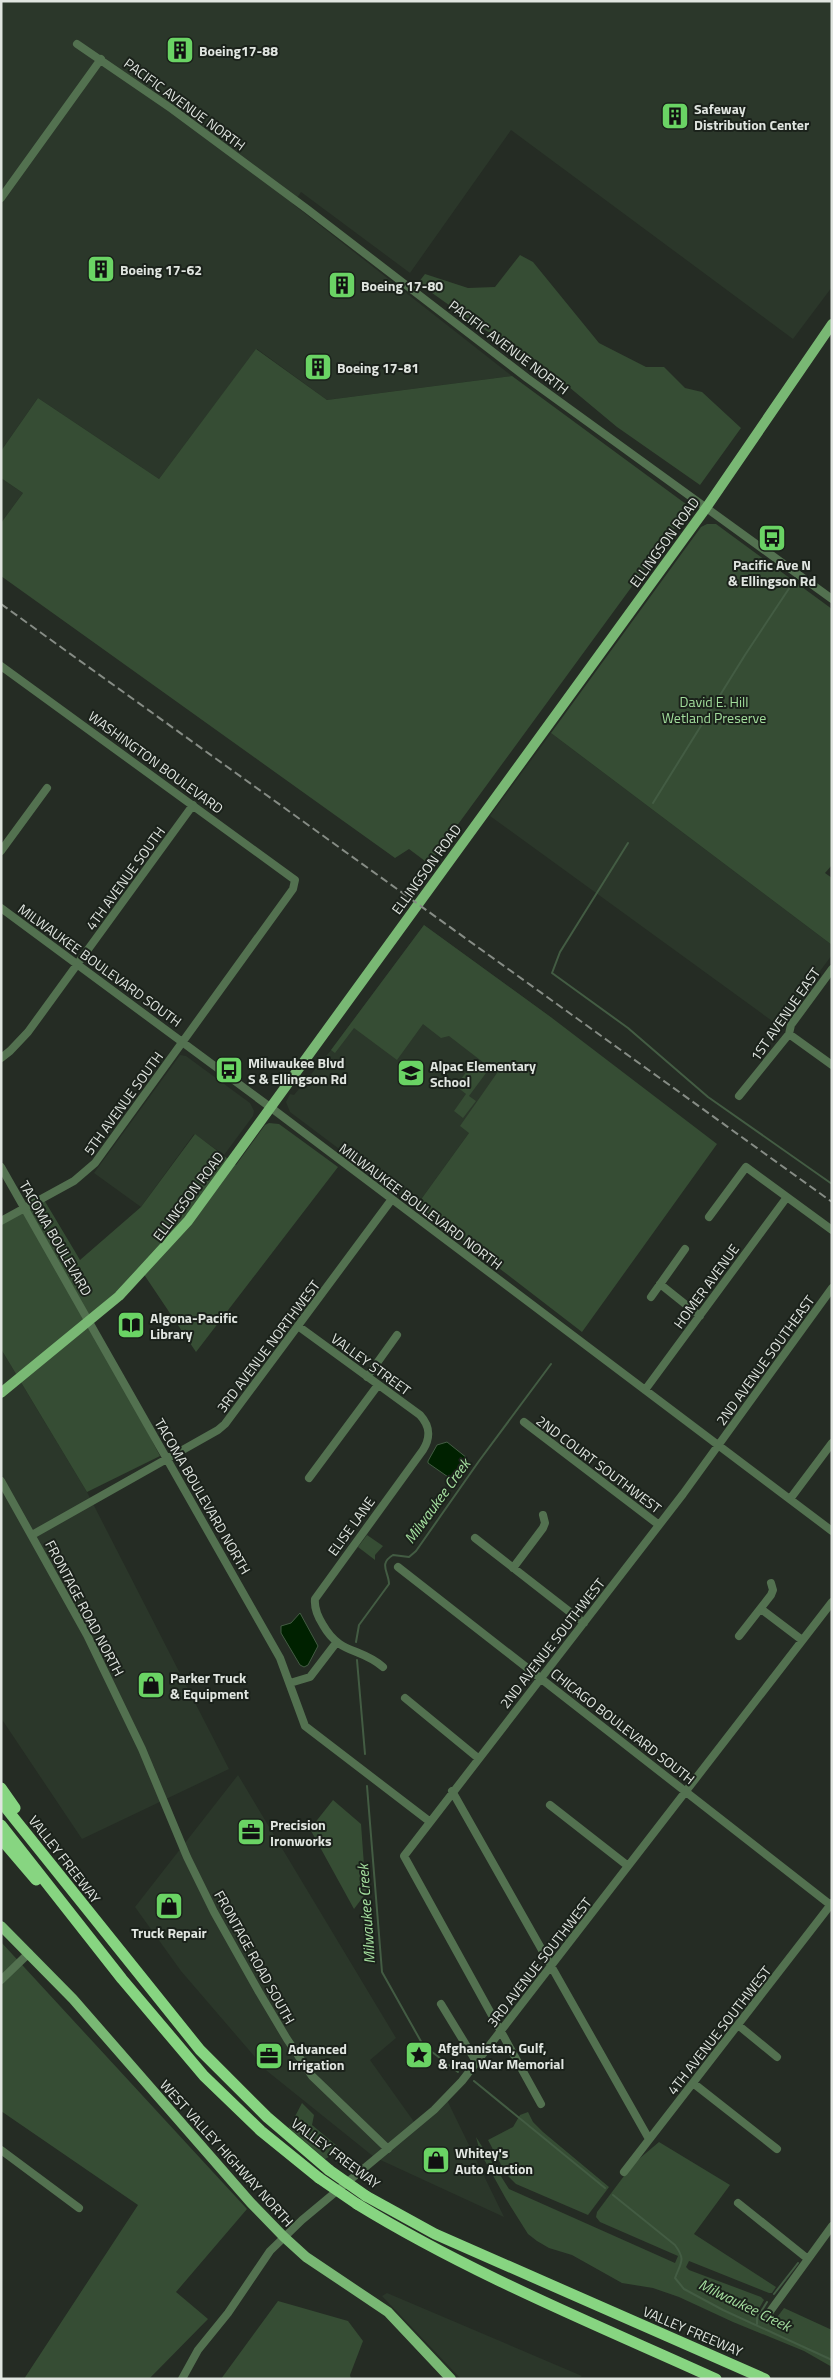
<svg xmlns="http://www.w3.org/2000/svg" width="833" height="2380" font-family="'Titillium Web',sans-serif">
	<rect width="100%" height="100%" fill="#252c24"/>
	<!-- built -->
	<path fill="#2b372a" d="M1 1H832V287L793 339 511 130 410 273 301 192 293 204 512 376 327 400 257 349 159 479 38 398 1 451Z
		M1 478 23 493 1 523Z
		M551 733 832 945V955L779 1026 490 816Z
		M424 925 552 1018 417 1205 402 1194H399L290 1112 286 1102 290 1094 294 1095 331 1050Z
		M180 1055 186 1056 250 1103 254 1111 253 1116 224 1155 194 1134 141 1207 94 1173Z
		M1 1349 87 1492 229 1769 82 1839 1 1718Z
		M238 1775 396 2038 370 2060 417 2126 447 2100 504 2217 374 2157 267 2071 181 1971 135 1907Z
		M387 2293 582 2376 578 2379H461L382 2296Z"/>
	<!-- green -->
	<path fill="#364d34" d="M520 255 533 262 599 343 646 367H664L685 388 702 392 741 428 700 485 617 427 539 362 480 327 418 283 425 274 468 288 495 287Z
		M256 349 327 400 512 376 690 507 429 864 409 849 395 858 1 576V523L23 493 1 478V451L38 398 159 479Z
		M707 524H716L832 609V865L825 873 832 878V945L551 733 701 527Z
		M424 925 552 1018 717 1144 582 1332 417 1205 469 1133 460 1126 497 1073 449 1036 441 1038 423 1024 397 1060 354 1028 335 1053 331 1050Z
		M472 1064 486 1073 469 1096 476 1101 463 1118 454 1111 466 1094 456 1086Z
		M269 1123 279 1124 338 1167 196 1352 143 1273 90 1322 160 1456 87 1492 1 1349V1221L43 1198 80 1260 141 1207 195 1134 236 1165 265 1125Z
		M367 1535 383 1546 375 1555V1560L358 1547Z
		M333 1800 361 1824 366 1893 354 1909 310 1829Z
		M1 1942 247 2209 176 2292 208 2319 149 2379H24L138 2205 1 2111Z
		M302 2103 314 2115 312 2125 342 2150 325 2159 289 2128Z
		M528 2112 533 2122 543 2132 609 2187 588 2215 516 2184 506 2174 488 2140 513 2127 520 2115Z
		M476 2137 509 2189 675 2263 678 2256 600 2222 596 2217 597 2212 633 2164 659 2142 730 2185 694 2234 776 2287 772 2293H769L689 2261 686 2267 689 2270 761 2297 764 2300 757 2312 759 2317 769 2322 775 2320 784 2308 832 2330V2367L804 2351 733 2322 679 2297 653 2288 622 2283 572 2255 549 2248 537 2241 528 2234 506 2199 480 2152Z
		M278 2301 348 2321 363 2341 350 2375 351 2379H221Z"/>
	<!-- water -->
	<path fill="#002100" stroke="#435c43" d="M447 1442 467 1458 451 1479 428 1463V1461L437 1445Z
		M300 1613 318 1646 308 1665 304 1667 300 1665 281 1633V1626L291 1623Z"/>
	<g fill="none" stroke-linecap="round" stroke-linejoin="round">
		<!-- stream -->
		<path stroke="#435c43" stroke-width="2" d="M653 803 745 655 790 587
			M628 843 560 952 552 973 628 1028 708 1097 832 1184
			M356 1642 359 1625 389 1584C389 1572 378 1564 393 1555L409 1557 416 1551 479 1461 551 1364
			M357 1660 365 1754
			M367 1786 382 1972 423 2045 458 2072
			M474 2081 605 2188
			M613 2195 675 2245C686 2260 681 2262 675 2278L684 2289 723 2310 832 2360
			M774 2294 798 2263
			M757 2324V2318L767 2302"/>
		<!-- minor -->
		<path stroke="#537150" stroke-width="8" d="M77 44 172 109 307 209 527 378 832 599
			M1 198 101 59
			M1 666 295 880 293 889 95 1163 74 1181 1 1221
			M1 851 47 788
			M1 908 270 1107 832 1531
			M789 1034 832 1065
			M1 1058 10 1051 28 1032 193 805
			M739 1096 789 1034 791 1025 832 969
			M1 1167 280 1658 305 1726 429 1821
			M709 1217 746 1167 832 1230
			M660 1284 700 1316
			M651 1297 685 1249
			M298 1326 420 1415C430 1426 431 1437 423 1450L315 1599C314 1608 318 1617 323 1625 340 1655 360 1647 383 1667
			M367 1377 397 1335
			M645 1390 787 1197
			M524 1422 659 1525
			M309 1478 378 1385
			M1 1481 87 1635 142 1749 187 1857 214 1912 259 1992 287 2039 312 2076 388 2149
			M790 1499 832 1443
			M32 1535 218 1430 225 1424 392 1199
			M475 1538 584 1623
			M398 1567 832 1906
			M513 1568 543 1528 545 1523 543 1515
			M761 1609 802 1640
			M739 1636 771 1595 773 1590 771 1583
			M290 1683 310 1677 336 1643
			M405 1698 478 1758
			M452 1791 649 2139
			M550 1805 628 1866
			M1 1980 29 1953
			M441 2004 477 2063
			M738 2025 777 2057
			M693 2083 777 2149
			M541 2104 404 1856 683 1494 832 1288
			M1 2150 79 2208
			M624 2172 832 1903
			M738 2203 808 2259
			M766 2317 832 2226
			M182 2379 198 2350 228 2313 270 2251 302 2220 434 2110 462 2081 832 1602"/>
		<!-- major -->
		<path stroke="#79b874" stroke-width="10" d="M1 1393 119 1296 188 1221 706 508 832 324
			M1 1926 73 1999 251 2203 284 2237 306 2257 388 2312 451 2379"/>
		<!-- highway -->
		<path stroke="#87d581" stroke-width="11" d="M1 1788 15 1808
			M1 1802 200 2050 267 2117 329 2170
			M1 1825 122 1979 204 2076 261 2131 319 2178
			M1 1839 36 1880
			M366 2196 435 2234 765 2379
			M357 2204C471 2274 595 2324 716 2379"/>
		<!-- rail -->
		<path stroke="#868c85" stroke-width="2" stroke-dasharray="8 4" stroke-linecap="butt" d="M1 604 832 1202"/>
		<!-- highway-bridge -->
		<path stroke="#87d581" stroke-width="11" d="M329 2170 366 2196
			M319 2178 357 2204"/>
	</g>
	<!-- icons -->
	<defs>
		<g id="building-square" transform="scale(1.4375)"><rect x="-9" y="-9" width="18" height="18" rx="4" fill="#6ad364" stroke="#1b221b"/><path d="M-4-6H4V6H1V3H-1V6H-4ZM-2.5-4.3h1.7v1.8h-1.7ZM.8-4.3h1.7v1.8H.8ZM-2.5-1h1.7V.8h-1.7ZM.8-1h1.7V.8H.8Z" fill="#111"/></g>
		<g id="bus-square" transform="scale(1.4375)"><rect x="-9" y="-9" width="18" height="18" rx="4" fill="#6ad364" stroke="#1b221b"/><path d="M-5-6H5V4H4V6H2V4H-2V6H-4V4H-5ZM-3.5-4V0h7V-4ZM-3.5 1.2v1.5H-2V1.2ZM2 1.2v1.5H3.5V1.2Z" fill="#111"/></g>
		<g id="school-square" transform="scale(1.4375)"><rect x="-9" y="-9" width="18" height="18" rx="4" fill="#6ad364" stroke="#1b221b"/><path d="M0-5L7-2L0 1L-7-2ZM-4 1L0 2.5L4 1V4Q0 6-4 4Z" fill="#111"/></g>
		<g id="library-square" transform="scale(1.4375)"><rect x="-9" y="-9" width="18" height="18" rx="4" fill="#6ad364" stroke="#1b221b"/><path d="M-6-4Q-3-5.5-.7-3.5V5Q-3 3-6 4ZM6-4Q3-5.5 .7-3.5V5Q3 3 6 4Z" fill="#111"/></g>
		<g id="shop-square" transform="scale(1.4375)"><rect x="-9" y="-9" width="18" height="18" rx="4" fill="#6ad364" stroke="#1b221b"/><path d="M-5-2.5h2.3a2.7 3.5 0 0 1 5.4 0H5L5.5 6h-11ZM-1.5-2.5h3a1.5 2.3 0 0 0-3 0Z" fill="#111"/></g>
		<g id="office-square" transform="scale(1.4375)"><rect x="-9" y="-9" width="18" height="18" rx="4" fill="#6ad364" stroke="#1b221b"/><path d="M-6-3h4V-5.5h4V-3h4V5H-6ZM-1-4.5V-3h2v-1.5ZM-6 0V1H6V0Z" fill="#111"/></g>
		<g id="sight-square" transform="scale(1.4375)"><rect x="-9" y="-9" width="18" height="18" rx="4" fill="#6ad364" stroke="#1b221b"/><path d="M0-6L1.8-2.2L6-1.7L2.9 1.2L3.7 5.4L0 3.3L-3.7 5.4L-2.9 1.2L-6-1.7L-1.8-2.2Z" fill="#111"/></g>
	</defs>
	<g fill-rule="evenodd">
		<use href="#building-square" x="180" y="50"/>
		<use href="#building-square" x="675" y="116"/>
		<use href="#building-square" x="101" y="269"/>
		<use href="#building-square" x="342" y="285"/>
		<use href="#building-square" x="318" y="367"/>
		<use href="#bus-square" x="772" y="538"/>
		<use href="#bus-square" x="229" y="1070"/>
		<use href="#school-square" x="411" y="1073"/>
		<use href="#library-square" x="131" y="1325"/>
		<use href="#shop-square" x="151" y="1685"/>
		<use href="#office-square" x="251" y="1832"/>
		<use href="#shop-square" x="169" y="1906"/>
		<use href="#sight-square" x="419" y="2055"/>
		<use href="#office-square" x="269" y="2056"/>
		<use href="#shop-square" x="436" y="2160"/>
	</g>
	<g text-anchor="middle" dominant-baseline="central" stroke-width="4" stroke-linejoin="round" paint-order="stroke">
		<!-- poi labels -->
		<g font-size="14" font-weight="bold" fill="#e0e5e0" stroke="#1b221b" text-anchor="start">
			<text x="199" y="50">Boeing17-88</text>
			<text x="694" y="108">Safeway<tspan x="694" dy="16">Distribution Center</tspan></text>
			<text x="120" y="269">Boeing 17-62</text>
			<text x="361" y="285">Boeing 17-80</text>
			<text x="337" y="367">Boeing 17-81</text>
			<text x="772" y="564" text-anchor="middle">Pacific Ave N<tspan x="772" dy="16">&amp; Ellingson Rd</tspan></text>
			<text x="248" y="1062">Milwaukee Blvd<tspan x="248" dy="16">S &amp; Ellingson Rd</tspan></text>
			<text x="430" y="1065">Alpac Elementary<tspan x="430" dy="16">School</tspan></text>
			<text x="150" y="1317">Algona-Pacific<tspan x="150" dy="16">Library</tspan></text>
			<text x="170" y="1677">Parker Truck<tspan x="170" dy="16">&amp; Equipment</tspan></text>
			<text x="270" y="1824">Precision<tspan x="270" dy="16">Ironworks</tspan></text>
			<text x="169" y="1932" text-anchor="middle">Truck Repair</text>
			<text x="438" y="2047">Afghanistan, Gulf,<tspan x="438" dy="16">&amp; Iraq War Memorial</tspan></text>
			<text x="288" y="2048">Advanced<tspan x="288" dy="16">Irrigation</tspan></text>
			<text x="455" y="2152">Whitey's<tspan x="455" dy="16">Auto Auction</tspan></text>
		</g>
		<!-- street labels -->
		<g font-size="14" fill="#e0e5e0" stroke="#1b221b">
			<text transform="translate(185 104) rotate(36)">PACIFIC AVENUE NORTH</text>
			<text transform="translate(509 347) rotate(37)">PACIFIC AVENUE NORTH</text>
			<text transform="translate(664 542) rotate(-54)">ELLINGSON ROAD</text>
			<text transform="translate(156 762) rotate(36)">WASHINGTON BOULEVARD</text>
			<text transform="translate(426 869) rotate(-54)">ELLINGSON ROAD</text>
			<text transform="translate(125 878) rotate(-54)">4TH AVENUE SOUTH</text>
			<text transform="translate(100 965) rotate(36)">MILWAUKEE BOULEVARD SOUTH</text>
			<text transform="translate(785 1014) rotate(-55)">1ST AVENUE EAST</text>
			<text transform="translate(123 1103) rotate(-54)">5TH AVENUE SOUTH</text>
			<text transform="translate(188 1196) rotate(-53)">ELLINGSON ROAD</text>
			<text transform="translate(421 1206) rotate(37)">MILWAUKEE BOULEVARD NORTH</text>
			<text transform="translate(56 1238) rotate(60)">TACOMA BOULEVARD</text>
			<text transform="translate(706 1286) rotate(-54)">HOMER AVENUE</text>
			<text transform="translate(268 1346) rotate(-53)">3RD AVENUE NORTHWEST</text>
			<text transform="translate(765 1360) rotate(-54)">2ND AVENUE SOUTHEAST</text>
			<text transform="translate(371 1364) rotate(36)">VALLEY STREET</text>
			<text transform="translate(599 1464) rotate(37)">2ND COURT SOUTHWEST</text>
			<text transform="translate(203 1496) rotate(60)">TACOMA BOULEVARD NORTH</text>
			<text transform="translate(351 1526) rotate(-54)">ELISE LANE</text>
			<text transform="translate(85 1608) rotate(62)">FRONTAGE ROAD NORTH</text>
			<text transform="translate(552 1643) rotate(-52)">2ND AVENUE SOUTHWEST</text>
			<text transform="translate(623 1726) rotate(38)">CHICAGO BOULEVARD SOUTH</text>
			<text transform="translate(65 1859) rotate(52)">VALLEY FREEWAY</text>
			<text transform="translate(255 1957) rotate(61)">FRONTAGE ROAD SOUTH</text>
			<text transform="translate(539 1962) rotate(-52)">3RD AVENUE SOUTHWEST</text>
			<text transform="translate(719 2030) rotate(-52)">4TH AVENUE SOUTHWEST</text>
			<text transform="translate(227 2153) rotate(48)">WEST VALLEY HIGHWAY NORTH</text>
			<text transform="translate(336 2153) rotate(37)">VALLEY FREEWAY</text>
			<text transform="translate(693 2331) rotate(23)">VALLEY FREEWAY</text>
		</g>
		<!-- park labels -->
		<g font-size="14" fill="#a2dd9c" stroke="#1b221b">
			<text x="714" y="701">David E. Hill<tspan x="714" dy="16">Wetland Preserve</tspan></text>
		</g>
		<!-- water labels -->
		<g font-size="15" font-style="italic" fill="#a6e1a0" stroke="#1b221b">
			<text transform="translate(437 1501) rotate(-54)">Milwaukee Creek</text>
			<text transform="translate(366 1914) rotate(-94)">Milwaukee Creek</text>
			<text transform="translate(745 2305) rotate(26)">Milwaukee Creek</text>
		</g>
	</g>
	<!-- border -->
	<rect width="833" height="2380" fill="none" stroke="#e0e5e0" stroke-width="5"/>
</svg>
